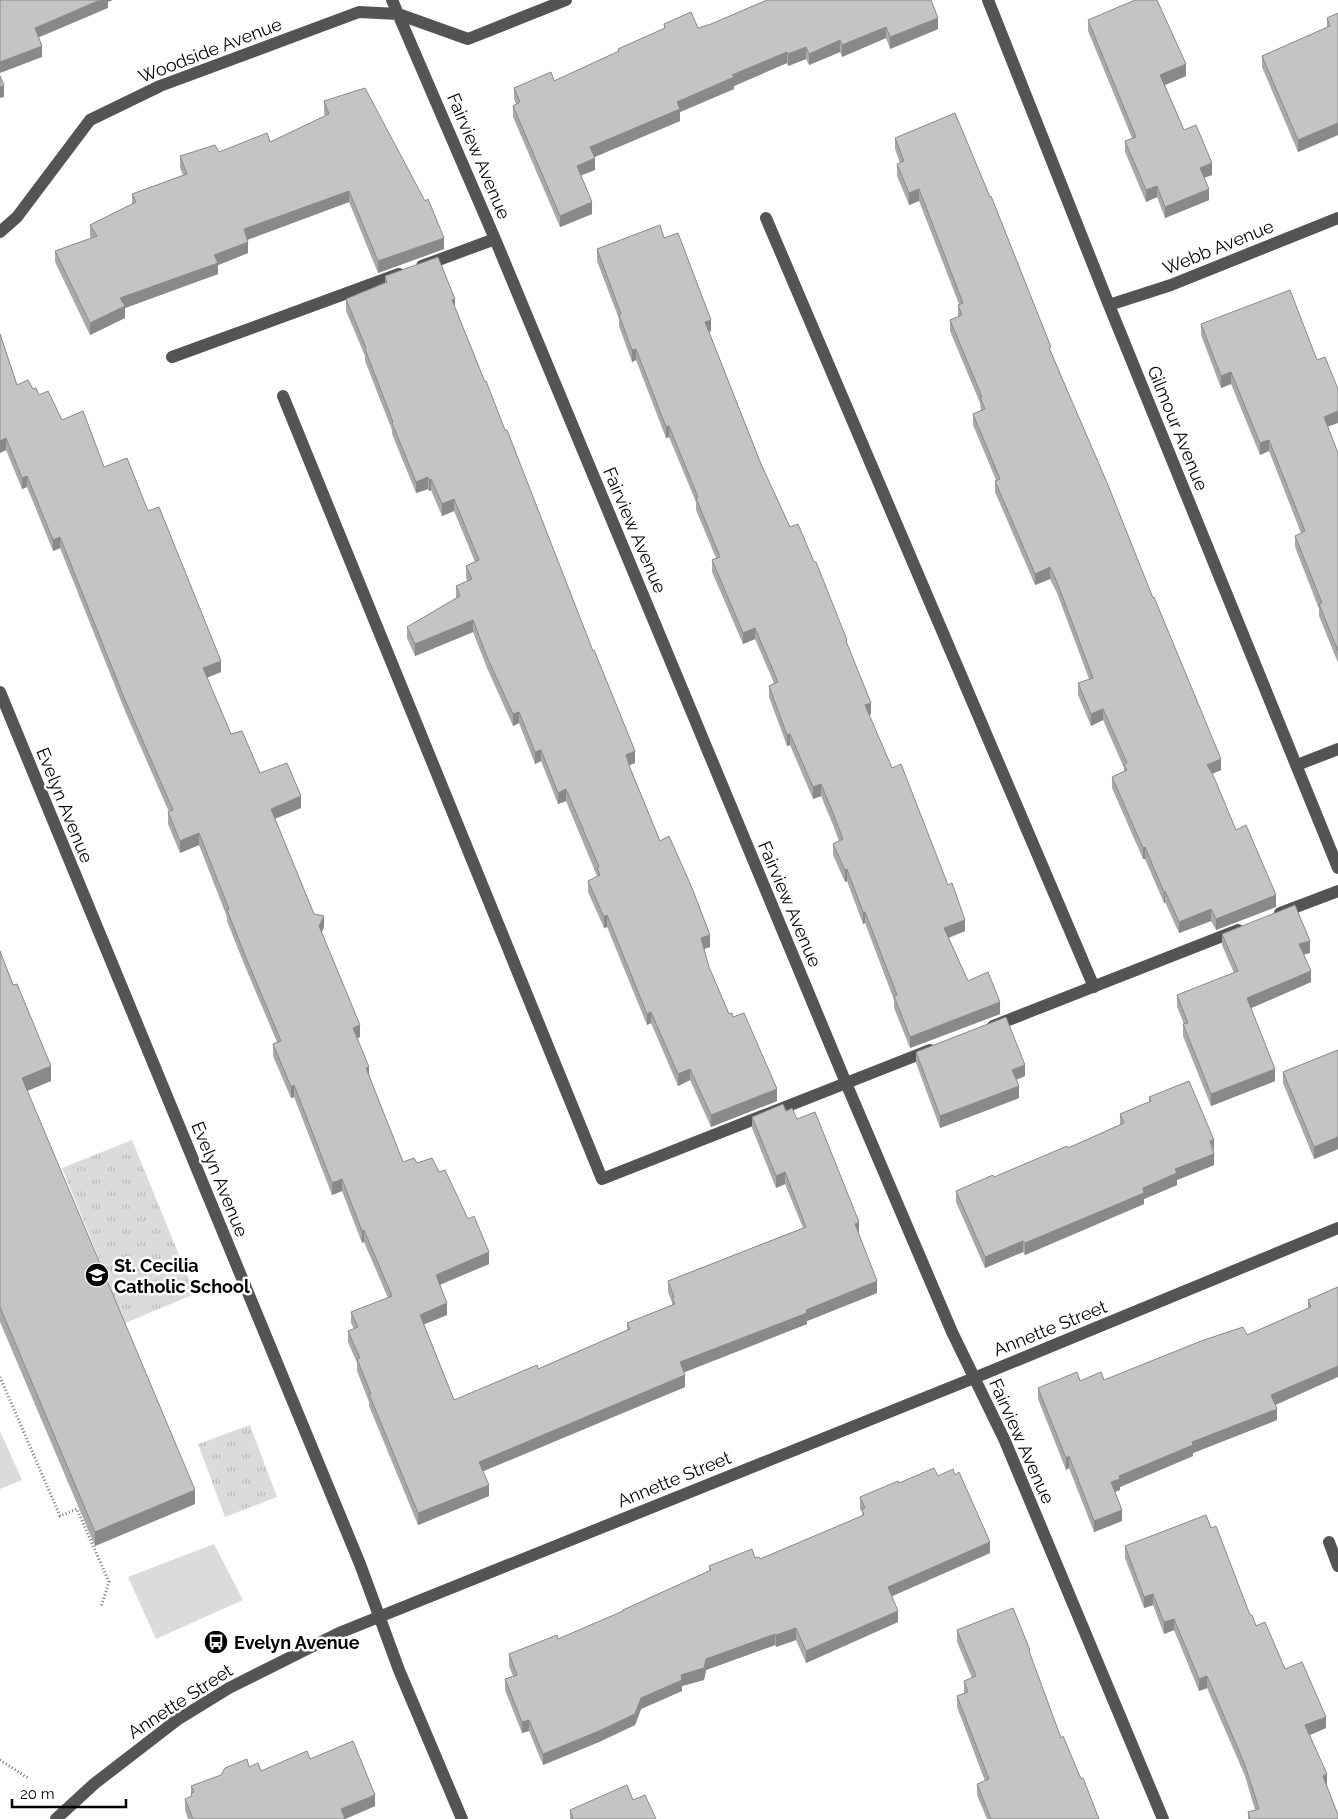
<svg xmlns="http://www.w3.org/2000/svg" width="1338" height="1819" font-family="Raleway,sans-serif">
	<defs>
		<pattern id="grass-tufts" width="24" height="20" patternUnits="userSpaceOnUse" patternTransform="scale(1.25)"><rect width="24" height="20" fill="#dbdbdb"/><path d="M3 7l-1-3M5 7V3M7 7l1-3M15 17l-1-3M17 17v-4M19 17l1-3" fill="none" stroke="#bababa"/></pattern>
	</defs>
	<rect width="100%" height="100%" fill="#fff"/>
	<!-- grass -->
	<path fill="url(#grass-tufts)" d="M132 1140 195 1294 125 1323 62 1168Z
		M250 1425 277 1497 225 1517 198 1444Z"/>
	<!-- garden -->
	<path fill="#dbdbdb" d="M0 1431 22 1480 0 1489Z
		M214 1544 243 1600 156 1639 128 1577Z"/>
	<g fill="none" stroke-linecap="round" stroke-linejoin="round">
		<!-- path -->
		<path stroke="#767676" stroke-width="3" stroke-dasharray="1 2.5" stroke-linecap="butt" d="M0 1377 60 1516 77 1509 109 1582 101 1607
			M0 1760 28 1778"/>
		<!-- minor -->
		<path stroke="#545454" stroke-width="12" d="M392 0 495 239 846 1083 952 1332 1005 1441 1163 1819
			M988 0 1109 305 1338 868
			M766 218 1094 987
			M0 232 17 217 90 120 160 86 359 12 398 14 468 39 566 0
			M422 266 495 239
			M1109 305 1171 285 1338 218
			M172 357 399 274
			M283 396 602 1179 930 1050
			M0 692 360 1564 399 1670 462 1819
			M1297 765 1338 749
			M1280 913 1338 891
			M993 1026 1238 930
			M1329 1542 1338 1566
			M56 1819 94 1784 177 1720 229 1688 339 1633 974 1378 1338 1228"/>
	</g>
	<!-- wall -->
	<path fill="#a9a9a9" d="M767 0 938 29 890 49 886 38 842 57 840 52 809 65 806 59 788 66 787 63 734 86V89L680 112V121L594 157 595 170 581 175 592 214 560 227 513 117V106L516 104 514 99V88L554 81 618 52V49L664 29V24L698 28 711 24Z
		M1338 13V135L1298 152 1262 67V56L1327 28V18Z
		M1088 20 1186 76 1165 85 1184 130 1212 175 1204 178 1209 200 1165 218 1157 197 1146 202 1125 152V141L1132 138 1088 31Z
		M324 101 444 249 378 273 349 202 247 240 248 253 218 265V274L125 308V318L90 335 55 262V251L91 238 90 236V225L132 204V194L183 175 180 168V156L219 152 270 142 325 116 324 113Z
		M895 138 1051 351 1221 770 1212 774 1236 830 1276 907 1216 930 1211 921 1179 933 1165 902 1164 903 1145 859H1143L1112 788V777L1124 771V768L1103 720 1091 726 1078 695V683L1089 679 1057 593 1050 579 1035 585 995 492V481L996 480 973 425V414L981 410 980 403 950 331V320L958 317V305L959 304 919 201 909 205 897 176V164L900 163 895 149Z
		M664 238 711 331 709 332 761 464 790 527 847 646 871 714 869 715 892 768 965 931 949 938 968 981 1000 1014 910 1048 894 1008V1000L865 923 863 924 847 881 845 882 833 855V844L839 841 833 825 821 796 813 799 790 745 787 746 769 697V686L774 683 755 639 743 644 712 572V560L716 558 696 510V502L669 437 666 438 636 360 632 362 619 326V319L597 261V249Z
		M385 276 455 307 635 763 629 765 660 841 710 947 704 949 709 967 729 1014 777 1101 711 1127 690 1080 678 1086 651 1023 647 1025 607 927 604 928 588 892V881L597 877V876L566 801 558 804 541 761 535 764 519 723 513 726 487 668 473 632 415 656 407 638V627L456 598V586L467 581 466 577V566L475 562 454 511 442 516 431 490 429 491 428 489 416 493 392 434V430L365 361V356L346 311V299L385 283Z
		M1201 324 1328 427 1338 453V663L1319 616V609L1295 547V536L1301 533 1269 451 1260 455 1231 384 1221 388 1201 335Z
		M0 334 17 385 33 389 39 395 104 467 148 511 221 672 207 678 231 734 260 773 301 808 275 819 314 914 324 927 322 932 360 1037 357 1038 369 1076 403 1162 417 1163 439 1172 489 1264 440 1285 447 1315 424 1324 454 1400 538 1369 627 1330V1323L672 1305V1302L668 1292V1281L803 1228 785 1184 776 1188 752 1128V1117L786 1111 797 1119 858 1234 877 1293 807 1321V1324L684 1372 685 1387 483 1471 489 1496 418 1525 369 1406V1402L357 1371V1363L348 1342V1331L354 1329 351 1323V1312L388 1298 364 1242 362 1243 342 1191 332 1195 294 1097 291 1098 273 1056V1044L277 1042 244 964 227 921V917L199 845 180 853 168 824V812H169L125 711 60 548 53 551 27 487 22 489 6 450 0 453Z
		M1222 934 1310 953 1304 954 1311 982 1251 1008 1275 1081 1211 1106 1183 1036V1024H1184L1177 1007V995L1234 973 1222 945Z
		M0 951 51 1081 27 1091 195 1504 95 1546 0 1322Z
		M1338 1050V1149L1314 1159 1283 1083V1072Z
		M916 1052 1025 1076 1016 1080 1019 1098 940 1128 916 1063Z
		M1149 1097 1214 1151V1165L1177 1180V1185L1144 1199V1204L1025 1255 1023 1252 985 1268 956 1202V1191L994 1177 1068 1148 1120 1125V1114L1149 1102Z
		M1338 1287 1275 1405 1277 1420 1193 1453V1456L1120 1487V1490L1115 1492 1122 1521 1094 1532 1069 1468 1066 1470 1038 1399V1388L1080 1381 1104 1380 1247 1335 1308 1308V1300Z
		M955 1475 990 1553 892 1596 898 1622 806 1663 796 1640 776 1647 775 1645 706 1670 704 1680 682 1686V1691L641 1709 635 1725 599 1742 543 1765 529 1731 522 1733 505 1690V1679L513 1676 509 1666V1654L558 1639 623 1612V1610L709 1571V1566L755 1558 760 1559 862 1516V1512L860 1509V1497L899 1483 938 1476Z
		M1211 1528 1250 1615 1285 1669 1326 1728 1310 1735 1338 1819H1248V1812L1255 1810 1245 1776 1207 1688 1199 1691 1174 1630 1164 1634 1153 1605 1144 1608 1125 1558V1546Z
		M957 1630 1030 1656 1061 1738 1099 1819H987L977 1795V1784L985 1781 957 1707V1696L964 1693V1681L972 1678 957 1642Z
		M310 1759 375 1806 345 1819H188L185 1810V1799L191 1797V1786L249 1767 261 1771Z
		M633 1800 570 1819V1810Z"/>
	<!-- shaded-wall -->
	<path fill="#898989" d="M100 0H113L108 2V8L35 39V28Z
		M938 18V29L890 49V37Z
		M886 27V38L842 57V45Z
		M840 40V52L809 65V54Z
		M42 46V57L0 73V62Z
		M806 47V59L788 66V54Z
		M787 52V63L734 86V89L680 112V121L590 159V147L677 102 732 75Z
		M1186 64V76L1160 87V75Z
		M4 85V97L0 98V87Z
		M1338 123V135L1298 152V140Z
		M595 158V170L577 177V166Z
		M1212 163V175L1200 179V168Z
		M1157 186V197L1146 202V190Z
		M919 189V201L909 205V193Z
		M1209 189V200L1165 218V207Z
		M349 191V202L244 241V229Z
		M592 202V214L560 227V216Z
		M444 238V249L378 273V261Z
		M248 242V253L218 265V274L125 308V318L90 335V323L120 298 214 255Z
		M455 299V310L452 300Z
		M711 320V331L705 334V322Z
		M636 349V360L632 362V350Z
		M1231 372V384L1221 388V376Z
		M1338 411V423L1324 428V417Z
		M669 426V437L666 438V427Z
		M6 438V450L0 453V441Z
		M1269 440V451L1260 455V443Z
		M27 476V487L22 489V478Z
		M428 477V489L416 493V482Z
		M431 479V490L429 491V480Z
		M454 499V511L442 516V504Z
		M60 537V548L53 551V540Z
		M1050 567V579L1035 585V574Z
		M473 620V632L415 656V644Z
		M755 628V639L743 644V633Z
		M221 661V672L203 679V668Z
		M871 703V714L865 717V705Z
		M1103 709V720L1091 726V714Z
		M519 712V723L513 726V714Z
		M790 734V745L787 746V735Z
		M541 750V761L535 764V752Z
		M635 751V763L626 767V755Z
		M1221 759V770L1207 776V765Z
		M821 784V796L813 799V787Z
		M566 789V801L558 804V793Z
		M301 796V808L271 820V809Z
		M199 833V845L180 853V841Z
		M1145 847V859H1143V848Z
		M847 869V881L845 882V870Z
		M1165 891V902L1164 903V892Z
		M1276 895V907L1216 930V919Z
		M1211 909V921L1179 933V922Z
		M863 912H865V923L863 924Z
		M607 915V927L604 928V917Z
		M324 916V927L319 938V926Z
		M965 920V931L944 939V928Z
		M710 935V947L701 950V938Z
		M1310 941V953L1299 956V944Z
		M1311 971V982L1247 1010V998Z
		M1000 1002V1014L910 1048V1037Z
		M651 1012V1023L647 1025V1014Z
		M360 1025V1037L353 1040V1028Z
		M1025 1065V1076L1012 1081V1070Z
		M51 1066V1081L22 1093V1078Z
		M369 1067V1079L366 1068Z
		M690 1069V1080L678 1086V1074Z
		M1275 1069V1081L1211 1106V1094Z
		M294 1085V1097L291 1098V1087Z
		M1019 1086V1098L940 1128V1116Z
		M777 1089V1101L711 1127V1115Z
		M1338 1137V1149L1314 1159V1147Z
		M1214 1140V1151L1210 1141Z
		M1214 1154V1165L1177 1180V1185L1144 1199V1204L1025 1255V1243L1143 1188 1175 1169Z
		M785 1172V1184L776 1188V1176Z
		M342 1179V1191L332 1195V1183Z
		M859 1222V1234L855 1224Z
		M364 1230V1242L362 1243V1231Z
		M1023 1241V1252L985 1268V1257Z
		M489 1252V1264L436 1286V1275Z
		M877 1281V1293L807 1321V1324L680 1374V1362L806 1310Z
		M447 1303V1315L420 1326V1315Z
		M1338 1366V1377L1271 1407V1395Z
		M685 1375V1387L479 1473V1462Z
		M1277 1409V1420L1193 1453V1456L1120 1487V1490L1111 1493V1482L1119 1476 1192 1442Z
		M1069 1456V1468L1066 1470V1458Z
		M489 1485V1496L418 1525V1513Z
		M195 1490V1504L95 1546V1532Z
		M1122 1510V1521L1094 1532V1521Z
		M990 1542V1553L888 1598V1587Z
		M1153 1594V1605L1144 1608V1597Z
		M898 1611V1622L806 1663V1651Z
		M1174 1619V1630L1164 1634V1622Z
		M796 1628V1640L776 1647V1635Z
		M775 1634V1645L706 1670 704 1680 682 1686V1691L641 1709 635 1725 599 1742 543 1765V1754L681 1675 706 1659Z
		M1207 1676V1688L1199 1691V1679Z
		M1326 1717V1728L1305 1737V1725Z
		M529 1720V1731L522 1733V1722Z
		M1327 1774V1785L1323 1787V1776Z
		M375 1795V1806L345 1819 341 1809Z"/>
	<!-- building -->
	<path fill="#c4c4c4" stroke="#898989" d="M0 0H100L35 28 42 46 0 62Z
		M767 0H931L938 18 890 37 886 27 842 45 840 40 809 54 806 47 788 54 787 52 732 75 734 77 677 102 680 109 590 147 595 158 577 166 592 202 560 216 513 106 520 102 514 88 551 72 554 81 619 51 618 49 665 28 664 24 691 12 698 28 711 24Z
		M1135 0H1157L1186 64 1160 75 1184 130 1196 125 1212 163 1200 168 1209 189 1165 207 1157 186 1146 190 1125 141 1136 137 1088 20Z
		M1338 13V123L1298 140 1262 56 1330 26 1327 18Z
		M0 76 4 85 0 87Z
		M365 88 425 201 428 199 444 238 378 261 349 191 244 229 248 242 214 255 218 263 120 298 125 306 90 323 55 251 97 236 90 225 136 202 132 194 187 174 180 156 215 145 219 152 267 133 270 142 329 114 324 101Z
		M955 113 990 197 991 196 1051 347 1049 348 1108 485 1153 598 1154 597 1221 759 1207 765 1213 775 1236 830 1246 825 1276 895 1216 919 1211 909 1179 922 1165 891 1164 892 1145 847 1143 848 1112 777 1127 770 1124 765 1127 763 1103 709 1091 714 1078 683 1093 678 1057 582 1050 567 1035 574 995 481 1000 479 973 414 985 409 980 397H982L950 320 962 315 958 305 963 303 919 189 909 193 897 164 904 161 895 138Z
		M660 225 664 238 678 233 711 320 705 322 761 464 790 527 798 524 814 562H816L847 640 846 641 871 703 865 705 892 768 901 764 948 885 952 883 965 920 944 928 968 981 988 972 1000 1002 910 1037 894 996 897 995 865 912H863L847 869 845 870 833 844 843 839 833 813 821 784 813 787 790 734 787 735 769 686 778 682 755 628 743 633 712 560 720 557 696 498 698 497 669 426 666 427 636 349 632 350 619 315 621 314 597 249Z
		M438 257 455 299 452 300 485 382 486 381 505 430H507L593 651 594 650 635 751 626 755 630 768 660 841 669 836 692 888 710 935 701 938 709 967 729 1014 732 1013 733 1017 744 1013 777 1089 711 1115 690 1069 678 1074 651 1012 647 1014 607 915 604 917 588 881 600 875 597 868 599 867 566 789 558 793 541 750 535 752 519 712 513 714 487 657 473 620 415 644 407 627 460 596 456 586 472 579 466 566 479 560 454 499 442 504 431 479 429 480 428 477 416 482 392 423 393 422 365 349 366 348 346 299 387 282 385 276Z
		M1290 290 1317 360 1325 357 1338 389V411L1324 417 1338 453V651L1319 604 1322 603 1295 536 1305 531 1269 440 1260 443 1231 372 1221 376 1201 324Z
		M0 334 17 385 28 380 33 389 36 388 39 395 48 391 62 420 83 411 104 467 127 458 148 511 159 507 221 661 203 668 231 734 242 731 260 773 287 763 301 796 271 809 314 914 324 916 319 926 360 1025 353 1028 369 1067 366 1068 403 1162 414 1158 417 1163 432 1158 439 1172 445 1170 468 1219 474 1216 489 1252 436 1275 447 1303 420 1315 454 1400 537 1365 538 1369 630 1329 627 1323 675 1304 672 1297H674L668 1281 806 1227 785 1172 776 1176 752 1117 783 1104 786 1111 792 1108 797 1119 815 1112 859 1222 855 1224 877 1281 806 1310 807 1313 680 1362 685 1375 479 1462 489 1485 418 1513 369 1394H371L357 1359 360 1358 348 1331 358 1327 351 1312 392 1296 364 1230 362 1231 342 1179 332 1183 294 1085 291 1087 273 1044 281 1041 244 953 227 910 229 909 199 833 180 841 168 812 173 810 125 700 60 537 53 540 27 476 22 478 6 438 0 441Z
		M1295 905 1310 941 1299 944 1311 971 1247 998 1275 1069 1211 1094 1183 1024 1188 1023 1177 995 1238 971 1222 934Z
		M0 951 13 985 17 984 51 1066 22 1078 195 1490 95 1532 0 1307Z
		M1006 1017 1025 1065 1012 1070 1019 1086 940 1116 916 1052Z
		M1338 1050V1137L1314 1147 1283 1072Z
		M1189 1081 1214 1140 1210 1141 1214 1154 1175 1169 1177 1173 1143 1188 1144 1193 1025 1243 1023 1241 985 1257 956 1191 993 1175 994 1177 1067 1146 1068 1148 1124 1123 1120 1114 1151 1101 1149 1097Z
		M1338 1287V1366L1271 1395 1277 1409 1192 1442 1193 1445 1119 1476 1120 1479 1111 1482 1122 1510 1094 1521 1069 1456 1066 1458 1038 1388 1077 1372 1080 1381 1101 1372 1104 1380 1201 1341 1243 1327 1247 1335 1311 1307 1308 1300Z
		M934 1468 938 1476 953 1469 955 1475 959 1472 990 1542 888 1587 898 1611 806 1651 796 1628 776 1635 775 1634 706 1659 704 1668 681 1675 682 1680 641 1698 635 1714 599 1731 543 1754 529 1720 522 1722 505 1679 517 1675 509 1654 557 1635 558 1639 623 1611V1610L711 1570 709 1566 752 1549 755 1558 759 1557 760 1559 864 1515 862 1509 865 1508 860 1497 898 1481 899 1483Z
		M1206 1515 1211 1528 1216 1526 1250 1615H1252L1256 1626 1265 1622 1285 1669 1302 1662 1326 1717 1305 1725 1327 1774 1323 1776 1338 1815V1819H1250L1248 1812 1259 1809 1245 1765 1207 1676 1199 1679 1174 1619 1164 1622 1153 1594 1144 1597 1125 1546Z
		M1013 1608 1030 1650 1029 1651 1061 1738 1063 1736 1081 1779 1083 1778 1099 1819H991L977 1784 989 1779 957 1696 968 1692 964 1681 976 1676 957 1630Z
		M353 1741 375 1795 341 1809 345 1819H193L185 1799 192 1796 191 1793 194 1792 191 1786 221 1775 225 1768 247 1759 249 1767 258 1763 261 1771 307 1751 310 1759Z
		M627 1785 633 1800 645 1795 656 1819H571L573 1818 570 1810Z"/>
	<!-- icons -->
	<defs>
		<g id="school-disc" transform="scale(1.25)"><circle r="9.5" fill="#000" stroke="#fff"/><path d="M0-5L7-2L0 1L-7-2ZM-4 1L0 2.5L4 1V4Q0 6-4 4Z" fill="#fff"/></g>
		<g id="bus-disc" transform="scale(1.25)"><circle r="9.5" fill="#000" stroke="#fff"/><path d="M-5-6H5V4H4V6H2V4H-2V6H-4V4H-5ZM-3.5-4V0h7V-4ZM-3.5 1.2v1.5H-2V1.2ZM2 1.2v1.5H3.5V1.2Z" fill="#fff"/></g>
	</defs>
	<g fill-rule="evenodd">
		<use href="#school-disc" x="97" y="1275"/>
		<use href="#bus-disc" x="216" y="1642"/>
	</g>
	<g text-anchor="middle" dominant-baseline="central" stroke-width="5" stroke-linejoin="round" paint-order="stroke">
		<!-- street labels -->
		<g font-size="18" fill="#000" stroke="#fff">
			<text transform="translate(210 50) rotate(-21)">Woodside Avenue</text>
			<text transform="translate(479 156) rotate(67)">Fairview Avenue</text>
			<text transform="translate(1218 247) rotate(-22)">Webb Avenue</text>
			<text transform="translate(1178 428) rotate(68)">Gilmour Avenue</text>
			<text transform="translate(635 530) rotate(67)">Fairview Avenue</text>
			<text transform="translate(65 805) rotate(68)">Evelyn Avenue</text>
			<text transform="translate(790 904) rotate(67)">Fairview Avenue</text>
			<text transform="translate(220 1179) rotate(68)">Evelyn Avenue</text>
			<text transform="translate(1050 1328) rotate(-22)">Annette Street</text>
			<text transform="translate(1022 1441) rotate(66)">Fairview Avenue</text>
			<text transform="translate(674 1479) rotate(-22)">Annette Street</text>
			<text transform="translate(180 1701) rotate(-33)">Annette Street</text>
		</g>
		<!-- poi labels -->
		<g font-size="18" font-weight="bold" fill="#000" stroke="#fff" text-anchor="start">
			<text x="114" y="1265">St. Cecilia<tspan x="114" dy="21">Catholic School</tspan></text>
			<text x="234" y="1642">Evelyn Avenue</text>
		</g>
	</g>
	<!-- scale -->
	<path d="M12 1799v8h114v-8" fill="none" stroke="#000000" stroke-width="2.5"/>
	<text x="20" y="1799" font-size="15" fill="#000000" stroke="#ffffff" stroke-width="4" paint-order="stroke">20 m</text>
</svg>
